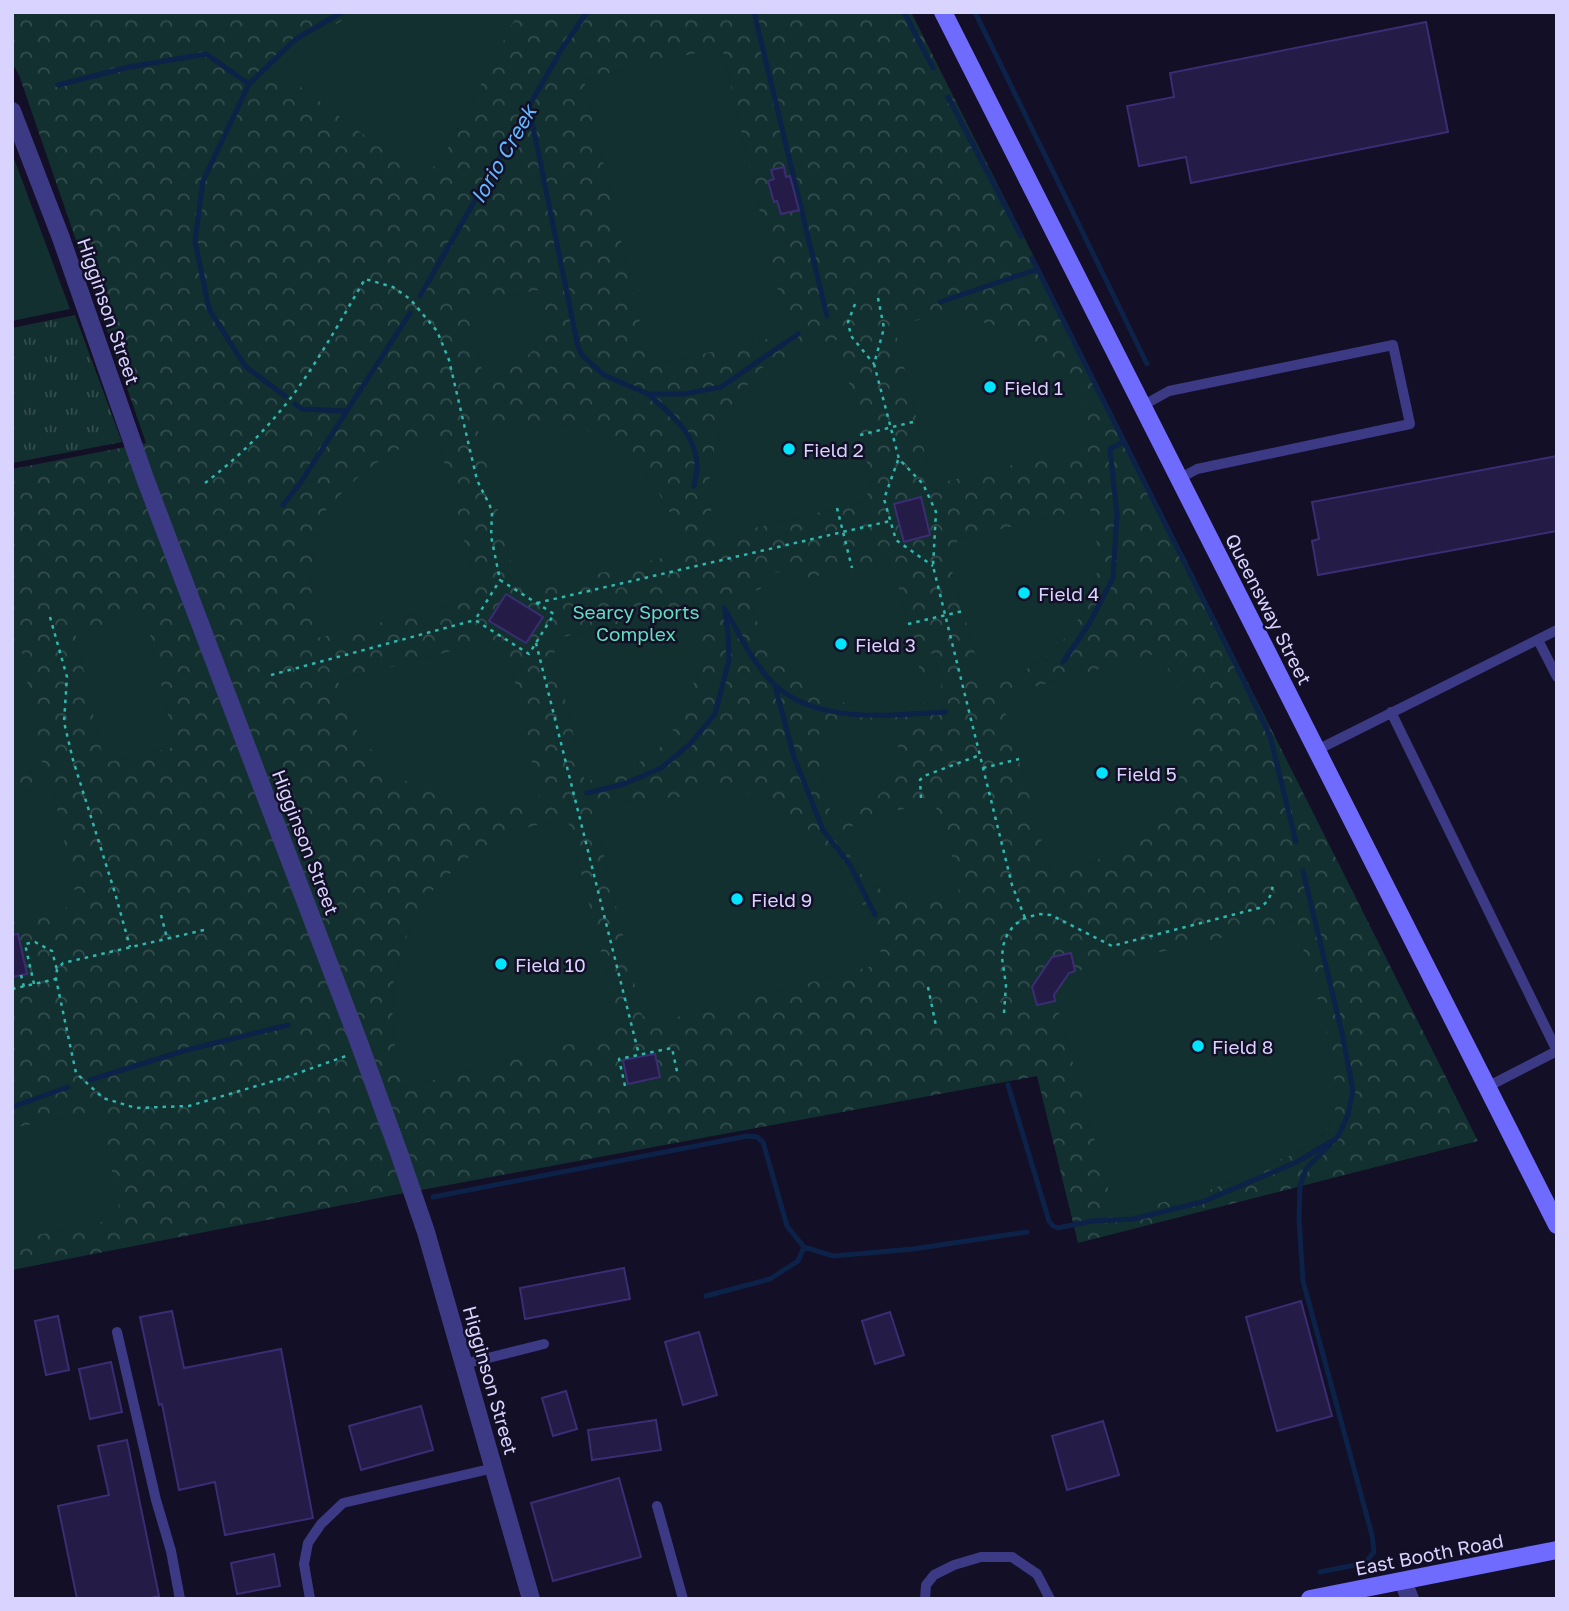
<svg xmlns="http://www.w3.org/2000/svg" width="1569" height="1611" font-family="'Golos Text',sans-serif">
	<defs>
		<pattern id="grass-tufts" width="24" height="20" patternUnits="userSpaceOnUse" patternTransform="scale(1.75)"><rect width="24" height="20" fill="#12302f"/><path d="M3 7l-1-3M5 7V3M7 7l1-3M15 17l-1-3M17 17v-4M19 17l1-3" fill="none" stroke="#344d4e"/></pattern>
		<pattern id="forest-crowns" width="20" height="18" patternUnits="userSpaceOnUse" patternTransform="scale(1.75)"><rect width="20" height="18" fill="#12302f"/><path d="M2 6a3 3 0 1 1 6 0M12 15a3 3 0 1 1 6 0" fill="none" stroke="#344d4e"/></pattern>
	</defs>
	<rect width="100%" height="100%" fill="#130f26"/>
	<!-- grass -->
	<path fill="url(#grass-tufts)" d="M75 315 122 442 12 463V328Z"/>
	<!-- forest -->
	<path fill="url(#forest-crowns)" d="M12 12H911L1478 1141 1078 1243 1037 1076 394 1195 12 1270V469L146 443 19 75 12 63Z"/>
	<!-- pitch -->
	<path fill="#12302f" d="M356 12H507L517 15 439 165 414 173 277 69 308 41Z
		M722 47 788 334 650 366 584 79Z
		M12 153 70 309 12 321Z
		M539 290C551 341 533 364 484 378L467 312 473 302Z
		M929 318 968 319 1001 327 1035 344 1062 371 1082 402 1096 444 944 482 929 470 894 325Z
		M839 339 872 486 863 502 717 537 709 500 710 463 722 426 737 398 760 369 798 351Z
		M511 422H546L580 427 612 440 637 463 657 490 674 520 686 552 535 589 515 577 477 427Z
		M436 430 476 587 469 601 313 639C311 600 308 548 325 512 328 506 334 501 339 496 367 465 400 448 436 430Z
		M1090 508C1095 529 1100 552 1097 573 1096 580 1092 588 1090 594 1071 646 1035 671 984 687L948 556 959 539Z
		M881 561 894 569 928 703C909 705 888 710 869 708 823 703 779 671 760 629 755 618 752 605 749 593L761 589 758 577 787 570 791 582Z
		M692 606 700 630 698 669 688 702 666 743 633 767 585 782 554 653 563 637Z
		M146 615 175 747 104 763 75 631Z
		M493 640 508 649 541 805 453 802 389 773 352 724 338 681Z
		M21 648 43 768 12 774V649Z
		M1162 652 1172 680 1188 683C1190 700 1194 721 1193 737 1192 747 1186 759 1183 768 1162 832 1113 858 1052 877L1005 710 1011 693Z
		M934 653 943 694 932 697 922 656Z
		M898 724C900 749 897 779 877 797 865 809 848 814 832 819L814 742 823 729Z
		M713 782 745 792 777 807 824 844 848 879 871 919 884 963 654 1023 642 1015 593 810 636 800 680 797Z
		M52 786 78 905 16 918 12 899V795Z
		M922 800 936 807 941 832H947L959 893C929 904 908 907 880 889 876 886 870 884 867 880 854 868 847 848 839 832L896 806 899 811Z
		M567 817 617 1015 607 1034 403 1088 393 1035 392 988 405 940 428 895 462 862 484 847 507 833Z
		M1295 921 1325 1024 1333 1069 1337 1101 1334 1115 1327 1128 1319 1138 1299 1152 1250 1172 1213 1189 1137 1209 1114 1210 1054 995 1069 973Z
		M100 1111 121 1218 12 1240V1128Z"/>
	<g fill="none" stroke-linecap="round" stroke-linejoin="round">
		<!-- stream -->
		<path stroke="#0c2248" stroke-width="5" d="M754 12 827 316
			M904 12 933 68
			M975 12 1147 364
			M58 85 129 67 206 54 249 84
			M948 97 1021 236
			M529 107 578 347 582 355 604 375 648 394H684L721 387 798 334
			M1032 258 1237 667 1270 736 1296 842
			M420 296 563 47 587 12
			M940 302 1038 269
			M649 395C670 413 695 433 697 463 698 470 695 478 694 486
			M285 396 245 366 209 309 195 241 203 181 249 84 296 39 342 12
			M295 404 302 409 346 411
			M283 505 301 482 410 313
			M724 608C739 633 753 664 774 684 817 725 891 715 945 712
			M1063 662 1089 624 1113 578 1117 514 1110 449 1124 441
			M775 686 794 757 823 830 850 865 875 915
			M587 793 624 784 661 768 690 744 715 714 729 660 728 633 725 612
			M1303 871 1342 1033 1353 1090 1348 1115 1338 1136 1306 1169 1300 1186 1299 1219 1303 1281 1372 1535 1374 1552 1365 1563 1320 1572
			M90 1080 183 1051 288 1025
			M1008 1085 1049 1221 1053 1226 1058 1228 1092 1221 1133 1219 1202 1202 1297 1162 1330 1142
			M12 1107 68 1087
			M433 1197 747 1136 757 1137 763 1142 787 1226 804 1247 833 1256 913 1249 1027 1232
			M706 1296 770 1279 798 1261 804 1247"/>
	</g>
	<!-- building -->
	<path fill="#241b47" stroke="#3b2d73" stroke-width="2" d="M1426 22 1448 132 1191 183 1186 157 1139 166 1127 106 1174 97 1170 73Z
		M784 167 786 177 790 176 799 210 781 214 777 201 774 202 768 181 774 179 771 170Z
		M1557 456V531L1318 575 1312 541 1319 539 1312 502Z
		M921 497 930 535 904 542 894 504Z
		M506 594 543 617 526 643 489 621Z
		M18 934 27 974 12 977V935Z
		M1071 953 1075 971 1069 973 1054 995 1055 1001 1037 1005 1032 987 1052 957Z
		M655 1054 660 1077 628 1084 623 1060Z
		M624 1268 630 1299 525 1319 520 1288Z
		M1301 1301 1332 1416 1277 1431 1246 1317Z
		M172 1311 184 1368 281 1349 313 1518 225 1535 215 1482 179 1490 162 1404 159 1405 140 1317Z
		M890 1312 904 1355 875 1364 862 1321Z
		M58 1316 69 1370 46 1375 35 1321Z
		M699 1332 717 1395 683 1405 665 1342Z
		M111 1362 122 1412 90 1419 79 1369Z
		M566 1391 577 1429 553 1436 542 1398Z
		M421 1406 433 1450 361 1470 349 1426Z
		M656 1420 661 1450 592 1460 588 1430Z
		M1103 1421 1119 1475 1067 1490 1052 1436Z
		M127 1440 159 1596 146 1599H77L58 1506 109 1495 98 1446Z
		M619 1478 641 1557 553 1581 531 1503Z
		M274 1554 280 1586 237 1594 231 1563Z"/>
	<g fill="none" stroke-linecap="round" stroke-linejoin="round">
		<!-- path -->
		<path stroke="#2fb8b0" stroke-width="2.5" stroke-dasharray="3.5 5" stroke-linecap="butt" d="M878 298 884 328 874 364 899 459 923 484 936 512 933 566 1012 885 1025 918
			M855 304 848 322 851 336 874 364
			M860 435 917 421
			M898 460 884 499 896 540 933 566
			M205 483C238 458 268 428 293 395 320 358 342 318 365 279L393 287 410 299 437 331 449 360 477 480 490 506 492 513 491 536 500 580
			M837 508 852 568
			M500 580 554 614 529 654 475 620Z
			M537 603 890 521
			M50 617 67 677 64 722 73 760 115 893 130 947
			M908 624 963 611
			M536 643 639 1055
			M271 675 475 620
			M983 768 1019 759
			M921 798 920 780 924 776 980 755
			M161 915 167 938
			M204 930 63 963 57 970 56 979 76 1073 103 1098 136 1108 189 1106 287 1077 346 1056
			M21 975 24 987
			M34 984 25 944 35 942 52 951 57 970
			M928 987 936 1026
			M12 989 56 979
			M1004 1013 1006 985 1002 958 1003 946 1007 935 1014 925 1025 918 1039 914 1051 915 1112 946 1259 908C1269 902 1272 894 1273 883
			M625 1086 619 1059 672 1048 678 1076"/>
		<!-- lane -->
		<path stroke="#3d3a85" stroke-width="10" d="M1142 406 1169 391 1393 345 1410 424 1197 469 1179 479
			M1538 640 1557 677
			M1391 712 1557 1051
			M1317 750 1557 630
			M1487 1087 1557 1051
			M117 1332 156 1500 171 1551 180 1599
			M464 1364 544 1344
			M657 1506 683 1599
			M310 1599 304 1564 308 1543 321 1524 343 1503 494 1468
			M925 1599 926 1585 934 1575 954 1565 981 1557H1012L1037 1574 1050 1599"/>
		<!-- street -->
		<path stroke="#3d3a85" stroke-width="18" d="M12 111 61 238 146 481 358 1040 399 1153 426 1232 531 1599
			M1403 1581 1410 1599"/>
		<!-- secondary -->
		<path stroke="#6f6bff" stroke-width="18" d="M943 12 1557 1225
			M1310 1599 1557 1550"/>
	</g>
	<!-- markers -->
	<g fill="#00e5ff" stroke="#130f26" stroke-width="2.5">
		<circle cx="990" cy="387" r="7"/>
		<circle cx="789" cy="449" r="7"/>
		<circle cx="1024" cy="593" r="7"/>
		<circle cx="841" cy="644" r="7"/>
		<circle cx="1102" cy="773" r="7"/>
		<circle cx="737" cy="899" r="7"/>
		<circle cx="501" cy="964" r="7"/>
		<circle cx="1198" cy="1046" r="7"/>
	</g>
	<g text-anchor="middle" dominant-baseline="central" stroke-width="5" stroke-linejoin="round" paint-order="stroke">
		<!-- street labels -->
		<g font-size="19" fill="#d9d4ff" stroke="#130f26">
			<text transform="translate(109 311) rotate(71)">Higginson Street</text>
			<text transform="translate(1269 609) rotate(63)">Queensway Street</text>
			<text transform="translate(306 842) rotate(69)">Higginson Street</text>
			<text transform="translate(491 1380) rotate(74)">Higginson Street</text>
			<text transform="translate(1429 1554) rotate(-11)">East Booth Road</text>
		</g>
		<!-- poi labels -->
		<g font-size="19" fill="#d9d4ff" stroke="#130f26" text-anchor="start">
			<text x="1004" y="387">Field 1</text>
			<text x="803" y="449">Field 2</text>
			<text x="1038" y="593">Field 4</text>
			<text x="855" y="644">Field 3</text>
			<text x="1116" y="773">Field 5</text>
			<text x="751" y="899">Field 9</text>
			<text x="515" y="964">Field 10</text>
			<text x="1212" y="1046">Field 8</text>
		</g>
		<!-- park labels -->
		<g font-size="19" fill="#5fe0c0" stroke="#130f26">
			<text x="636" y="611">Searcy Sports<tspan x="636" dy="22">Complex</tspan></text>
		</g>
		<!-- water labels -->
		<g font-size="21" font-style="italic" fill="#62b6ff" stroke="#130f26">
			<text transform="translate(503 154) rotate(-60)">Iorio Creek</text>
		</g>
	</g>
	<!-- border -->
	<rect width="1569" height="1611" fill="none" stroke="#d9d4ff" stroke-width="28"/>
</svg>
